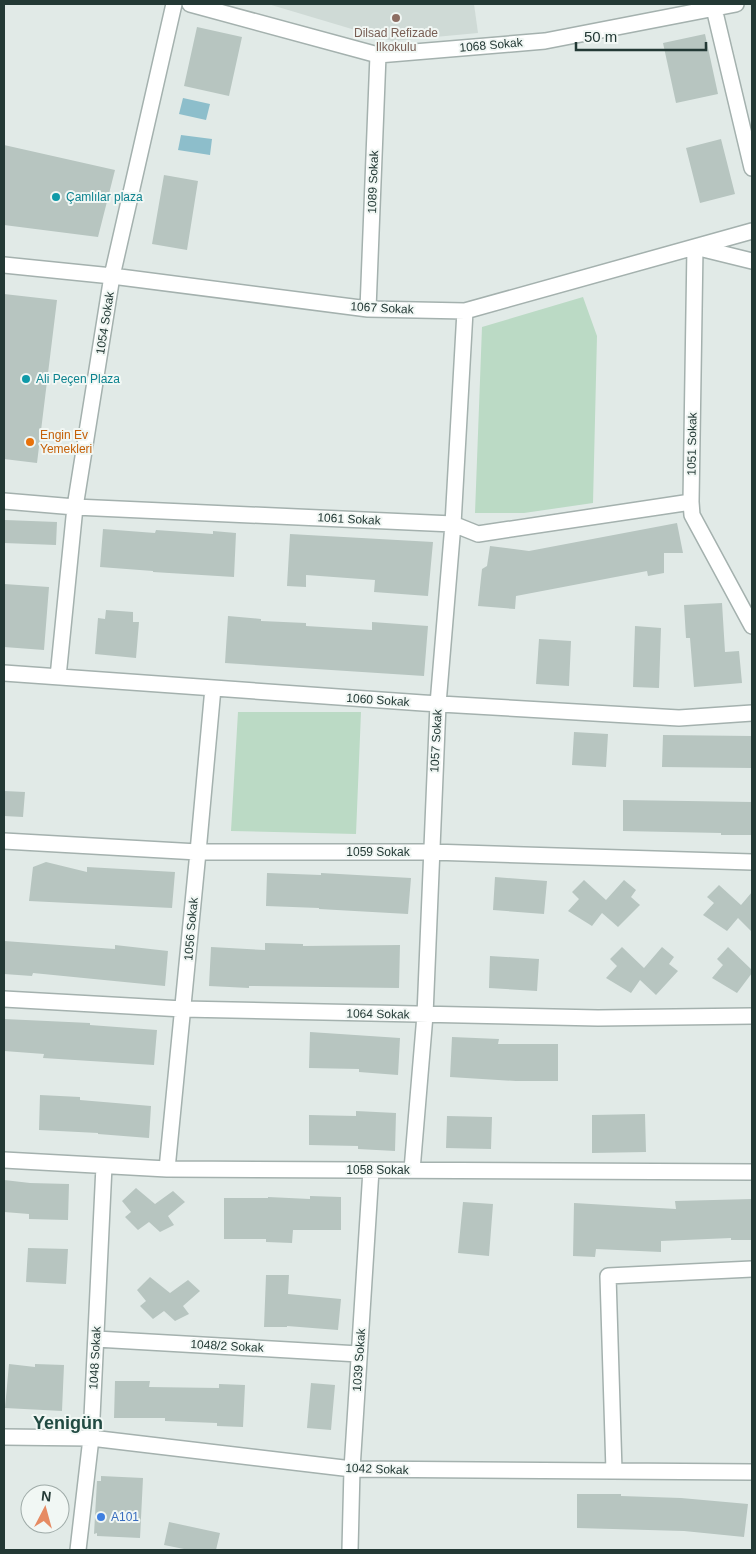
<svg xmlns="http://www.w3.org/2000/svg" width="756" height="1554" font-family="Arial,sans-serif">
	<rect width="100%" height="100%" fill="#e1eae7"/>
	<!-- built -->
	<path fill="#cfdad6" d="M268 4H474L478 33 392 41Z"/>
	<!-- green -->
	<path fill="#bbdac5" d="M583 297 597 336 593 503 524 513H475L482 327Z
		M238 712H361L356 834 231 831Z"/>
	<!-- water -->
	<path fill="#8dbecb" d="M183 98 210 104 206 120 179 114Z
		M181 135 212 139 210 155 178 150Z"/>
	<!-- building -->
	<path fill="#b7c5c0" d="M197 27 242 37 229 96 184 86Z
		M705 34 718 94 676 103 663 43Z
		M721 139 735 194 700 203 686 148Z
		M4 145 115 170 98 237 4 225Z
		M164 175 198 181 187 250 152 244Z
		M4 294 57 300 37 463 4 459Z
		M5 520 57 522 56 545 4 543Z
		M677 523 683 553H664V573L648 576 647 571 516 596 515 609 478 606 482 569 487 566 490 546 529 551Z
		M103 529 155 533 156 530 213 534V531L236 533 234 577 153 572V571L100 567Z
		M290 534 433 542 428 596 374 592 375 580 306 575V587L287 586Z
		M4 584 49 587 44 650 4 647Z
		M722 603 725 652 739 651 742 683 694 687 690 638H686L684 605Z
		M106 610 133 612V622H139L136 658 95 654 98 618 105 619Z
		M228 616 261 619V621L306 623V626L372 630V622L428 626 424 676 225 663Z
		M635 626 661 628 659 688 633 687Z
		M539 639 571 641 569 686 536 684Z
		M574 732 608 734 606 767 572 765Z
		M663 735 751 736V768L662 767Z
		M4 791 25 792 23 817 4 816Z
		M623 800 752 802V835H721V833L623 831Z
		M46 862 87 872V867L175 872 172 908 29 901 33 867Z
		M267 873 321 875V873L411 878 408 914 319 909V908L266 906Z
		M495 877 547 881 544 914 493 910Z
		M584 880 606 900 624 880 636 890 631 897 640 905 618 927 602 913 592 926 568 911 579 899 572 892Z
		M719 885 741 905 752 892V932L738 918 727 931 703 915 714 903 707 897Z
		M4 941 115 949V945L168 951 165 986 33 973 32 976 4 974Z
		M265 943 303 944V946L400 945 399 988 249 986V988L209 986 211 947 265 950Z
		M622 947 644 968 662 947 674 957 669 964 678 971 656 995 640 980 631 993 606 978 617 966 610 959Z
		M728 947 752 970V973L737 993 712 978 723 965 717 959Z
		M490 956 539 959 537 991 489 988Z
		M4 1019 90 1023V1025L157 1030 154 1065 43 1058 44 1054 4 1051Z
		M310 1032 400 1038 398 1075 359 1072V1069L309 1068Z
		M452 1037 499 1039 498 1044H558V1081H516L450 1077Z
		M40 1095 80 1097V1100L151 1106 149 1138 98 1134V1133L39 1130Z
		M356 1111 396 1113 395 1151 358 1149V1146L309 1145V1115L356 1116Z
		M645 1114 646 1152 592 1153V1115Z
		M447 1116 492 1117 491 1149 446 1148Z
		M4 1180 30 1183 69 1184 68 1220 29 1219V1214L4 1212Z
		M136 1188 155 1204 173 1191 185 1202 168 1216 174 1225 160 1232 149 1222 138 1230 125 1217 131 1212 122 1201Z
		M310 1196 341 1197V1230H293L292 1243 266 1242V1239H224V1198H268V1197L310 1199Z
		M752 1199V1240H731V1238L661 1241V1252L596 1249 595 1257 573 1256 574 1203 676 1209 675 1201Z
		M463 1202 493 1204 489 1256 458 1253Z
		M28 1248 68 1249 66 1284 26 1282Z
		M266 1275H289L288 1294 341 1299 338 1330 287 1326V1327H264Z
		M150 1277 170 1293 188 1280 200 1291 183 1306 189 1314 175 1321 164 1311 153 1319 140 1306 146 1301 137 1290Z
		M9 1364 35 1367V1364L64 1365 62 1411 5 1408Z
		M115 1381H150L149 1387 219 1388V1384L245 1385 243 1427 217 1426V1423L165 1421V1418H114Z
		M311 1383 335 1385 331 1430 307 1428Z
		M101 1476 143 1478 140 1538 97 1536V1533L94 1534 97 1481H101Z
		M577 1494H621V1496L681 1498 748 1504 744 1537 684 1531 577 1528Z
		M169 1522 220 1533 216 1550H189L164 1545Z"/>
	<g fill="none" stroke-linecap="round" stroke-linejoin="round">
		<!-- minor casing -->
		<g stroke="#a4b1ae" stroke-width="18">
			<path id="minor" d="M190 4 378 55 545 41 736 4
				M713 4 752 168
				M752 261 695 247 691 502 692 515 752 626
				M4 265 112 276 368 309 465 311 752 231
				M368 309 378 55
				M4 501 75 507 453 524 478 534 691 502
				M4 673 423 703 679 718 752 713
				M58 677 75 507 112 276 174 4
				M4 841 198 852H431L752 862
				M4 999 183 1009 598 1018 752 1016
				M4 1160 167 1169 752 1172
				M167 1169 198 852 213 688
				M412 1170 425 1015 438 704 453 524 465 311
				M96 1339 359 1354
				M4 1437 91 1438 352 1469 752 1472
				M614 1471 608 1276 752 1269
				M78 1550 91 1438 104 1166
				M350 1550 352 1469 371 1170"/>
		</g>
		<!-- minor -->
		<use href="#minor" stroke="#fff" stroke-width="15"/>
	</g>
	<!-- markers -->
	<circle fill="#8d6e63" stroke="#f1f7f4" stroke-width="2" cx="396" cy="18" r="5"/>
	<g fill="#0f9aa8" stroke="#f1f7f4" stroke-width="2">
		<circle cx="56" cy="197" r="5"/>
		<circle cx="26" cy="379" r="5"/>
	</g>
	<circle fill="#e8710a" stroke="#f1f7f4" stroke-width="2" cx="30" cy="442" r="5"/>
	<circle fill="#3f7fe0" stroke="#f1f7f4" stroke-width="2" cx="101" cy="1517" r="5"/>
	<g text-anchor="middle" dominant-baseline="central" stroke-width="4" stroke-linejoin="round" paint-order="stroke">
		<!-- education labels -->
		<g font-size="12" fill="#785e54" stroke="#f1f7f4">
			<text x="396" y="33">Dilsad Refizade<tspan x="396" dy="14">Ilkokulu</tspan></text>
		</g>
		<!-- street labels -->
		<g font-size="12" fill="#233935" stroke="#f1f7f4">
			<text transform="translate(491 45) rotate(-5)">1068 Sokak</text>
			<text transform="translate(373 182) rotate(-88)">1089 Sokak</text>
			<text transform="translate(382 308) rotate(3)">1067 Sokak</text>
			<text transform="translate(105 323) rotate(-81)">1054 Sokak</text>
			<text transform="translate(692 444) rotate(-89)">1051 Sokak</text>
			<text transform="translate(349 519) rotate(3)">1061 Sokak</text>
			<text transform="translate(378 700) rotate(4)">1060 Sokak</text>
			<text transform="translate(436 741) rotate(-87)">1057 Sokak</text>
			<text x="378" y="852">1059 Sokak</text>
			<text transform="translate(191 929) rotate(-85)">1056 Sokak</text>
			<text transform="translate(378 1014) rotate(1)">1064 Sokak</text>
			<text x="378" y="1170">1058 Sokak</text>
			<text transform="translate(227 1346) rotate(3)">1048/2 Sokak</text>
			<text transform="translate(95 1358) rotate(-87)">1048 Sokak</text>
			<text transform="translate(359 1360) rotate(-86)">1039 Sokak</text>
			<text transform="translate(377 1469) rotate(2)">1042 Sokak</text>
		</g>
		<!-- culture labels -->
		<g font-size="12" fill="#0d838f" stroke="#f1f7f4" text-anchor="start">
			<text x="66" y="197">Çamlılar plaza</text>
			<text x="36" y="379">Ali Peçen Plaza</text>
		</g>
		<!-- food labels -->
		<g font-size="12" fill="#c56008" stroke="#f1f7f4" text-anchor="start">
			<text x="40" y="435">Engin Ev<tspan x="40" dy="14">Yemekleri</tspan></text>
		</g>
		<!-- shop labels -->
		<g font-size="12" fill="#366cbe" stroke="#f1f7f4" text-anchor="start">
			<text x="111" y="1517">A101</text>
		</g>
		<!-- district labels -->
		<g font-size="18" font-weight="bold" fill="#214a42" stroke="#f1f7f4">
			<text x="68" y="1423">Yenigün</text>
		</g>
	</g>
	<!-- border -->
	<rect width="756" height="1554" fill="none" stroke="#233935" stroke-width="10"/>
	<!-- north arrow -->
	<g transform="translate(45 1509) rotate(6)"><circle r="24" fill="#f1f7f4" stroke="#9faba8"/>
	<path d="M0-4L9 19L0 12L-9 19Z" fill="#e68b63"/>
	<text y="-8" font-size="14" font-weight="bold" text-anchor="middle" fill="#233935">N</text>
	</g>
	<!-- scale -->
	<path d="M576 42v8h130v-8" fill="none" stroke="#233935" stroke-width="2.5"/>
	<text x="584" y="42" font-size="15" fill="#233935" stroke="#f1f7f4" stroke-width="4" paint-order="stroke">50 m</text>
</svg>
